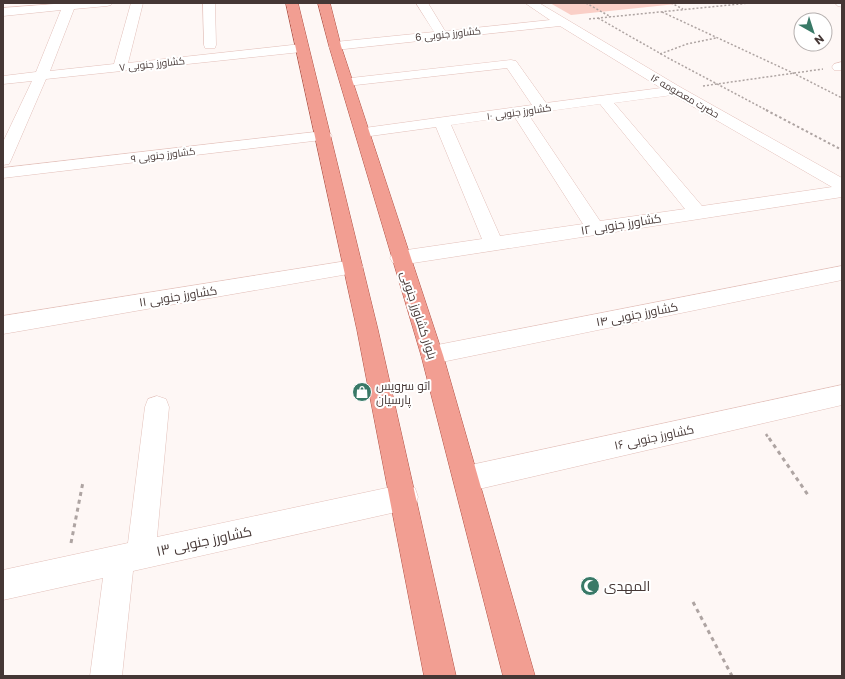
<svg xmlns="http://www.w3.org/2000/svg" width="845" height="679" font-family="Poppins,Cairo,sans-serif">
	<rect width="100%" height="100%" fill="#fef7f5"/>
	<!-- green -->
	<path fill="#facfc7" d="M550 3H686L571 15Z"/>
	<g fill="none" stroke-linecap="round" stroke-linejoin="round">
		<!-- minor casing -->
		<g stroke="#e3c0ba" stroke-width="1">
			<path id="minor" d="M67 3H113L111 5 107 6 74 9 50 71 114 64 131 3H143L128 63 301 44 306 45 307 48 306 51 301 52 46 79 11 160 9 164 3 165V142L32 81 3 84V76L36 72 61 10 3 16V8Z
				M203 3H215L216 45 215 48H205L204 45Z
				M416 3H428L445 31 550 20 525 3H539L680 87 842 178V197L400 265 393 263 390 258 393 253 400 251 482 239 436 127 363 137 357 135 355 132 357 129 532 105 507 68 347 86 342 85 340 82 342 79 511 60 516 61 546 103 661 88 560 26 335 50 330 49 329 46 330 43 335 42 434 32ZM673 95 832 187 702 206 614 103ZM600 104 685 209 600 221 528 114ZM514 116 583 224 500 236 451 125Z
				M835 3H842V7L838 6Z
				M842 62V70H834L832 67 834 64Z
				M324 131 330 133 332 136 330 139 3 178V168Z
				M353 260 360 262 363 267 360 272 3 334V316Z
				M842 266V280L432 364 424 362 421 355 424 348 432 346Z
				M842 385V405L466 492 457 488 453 479 457 470 466 466Z
				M157 396 166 399 169 407 157 537 405 484 415 488 418 497 415 506 405 510 133 571 122 676H90L103 578 3 600V570L128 543 145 407 148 399Z"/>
		</g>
		<!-- major casing -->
		<g stroke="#b05043" stroke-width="1">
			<path id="major" d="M286 3H298L378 330 456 676H424L357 330Z
				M318 3H330L341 46 443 355 535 676H503L421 355 329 46Z"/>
		</g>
		<!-- path-far3 -->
		<path stroke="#aea4a2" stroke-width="1.5" stroke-dasharray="2 2" stroke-linecap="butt" d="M586 3 611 17
			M671 3 683 9
			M662 12 793 73 842 98
			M598 18 670 59 768 111
			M589 19 750 3
			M660 54 687 44 716 38
			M703 86 823 69"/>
		<!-- path-far2 -->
		<path stroke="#aea4a2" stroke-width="2" stroke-dasharray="2.5 2.5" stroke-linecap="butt" d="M766 110 842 150"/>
		<!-- path-far1 -->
		<path stroke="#aea4a2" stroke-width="2.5" stroke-dasharray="3 3" stroke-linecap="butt" d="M766 434 769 439"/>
		<!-- path -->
		<path stroke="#aea4a2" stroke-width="3" stroke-dasharray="4 4" stroke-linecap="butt" d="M769 438 808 495
			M71 543 83 482
			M693 602 732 676"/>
		<!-- minor -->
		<use href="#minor" fill="#fff" fill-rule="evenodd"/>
		<!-- major -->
		<use href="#major" fill="#f29e92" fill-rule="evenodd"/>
	</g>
	<!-- icons -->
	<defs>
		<g id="shop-disc" transform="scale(1)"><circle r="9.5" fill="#397967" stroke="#fff"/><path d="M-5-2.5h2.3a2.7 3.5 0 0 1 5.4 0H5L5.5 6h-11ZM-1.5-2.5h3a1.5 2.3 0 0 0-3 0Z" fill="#fff"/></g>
		<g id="mosque-disc" transform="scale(1)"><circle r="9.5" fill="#397967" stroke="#fff"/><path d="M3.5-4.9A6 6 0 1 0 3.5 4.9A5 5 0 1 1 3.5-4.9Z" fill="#fff"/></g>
	</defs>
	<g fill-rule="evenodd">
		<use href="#shop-disc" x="362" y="392"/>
		<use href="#mosque-disc" x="590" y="586"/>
	</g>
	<g text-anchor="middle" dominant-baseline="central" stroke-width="4" stroke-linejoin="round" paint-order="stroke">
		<!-- far-street labels -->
		<g font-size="10" fill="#453735" stroke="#fff">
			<text transform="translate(448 34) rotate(-6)">کشاورز جنوبی 6</text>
			<text transform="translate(152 64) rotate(-6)">کشاورز جنوبی ۷</text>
			<text transform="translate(685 96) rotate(30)">حضرت معصومه ۱۶</text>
			<text transform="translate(519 112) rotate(-8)">کشاورز جنوبی ۱۰</text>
			<text transform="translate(163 155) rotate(-7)">کشاورز جنوبی ۹</text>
		</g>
		<!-- street labels -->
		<g font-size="12" fill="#453735" stroke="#fff">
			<text transform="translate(621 224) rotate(-9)">کشاورز جنوبی ۱۲</text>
			<text transform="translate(178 296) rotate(-9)">کشاورز جنوبی ۱۱</text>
			<text transform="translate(637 314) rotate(-11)">کشاورز جنوبی ۱۴</text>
			<text transform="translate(419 315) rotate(72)">بلوار کشاورز جنوبی</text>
			<text transform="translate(654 437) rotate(-12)">کشاورز جنوبی ۱۶</text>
		</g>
		<!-- poi labels -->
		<g font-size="12" fill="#453735" stroke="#fff" text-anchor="start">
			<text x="376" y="385">اتو سرویس<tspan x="376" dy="14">پارسیان</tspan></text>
		</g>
		<!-- near-street labels -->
		<g font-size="14" fill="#453735" stroke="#fff">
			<text transform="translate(204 541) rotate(-12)">کشاورز جنوبی ۱۳</text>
		</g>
		<!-- near-poi labels -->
		<g font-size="14" fill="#453735" stroke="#fff" text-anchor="start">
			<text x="604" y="586">المهدی</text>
		</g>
	</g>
	<!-- border -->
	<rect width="845" height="679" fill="none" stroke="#453735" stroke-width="8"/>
	<!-- north arrow -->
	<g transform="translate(813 32) rotate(141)"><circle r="19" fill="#ffffff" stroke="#b5afae"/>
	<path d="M0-3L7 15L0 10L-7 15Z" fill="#397967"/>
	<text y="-6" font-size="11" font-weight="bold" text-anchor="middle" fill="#453735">N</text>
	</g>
</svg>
